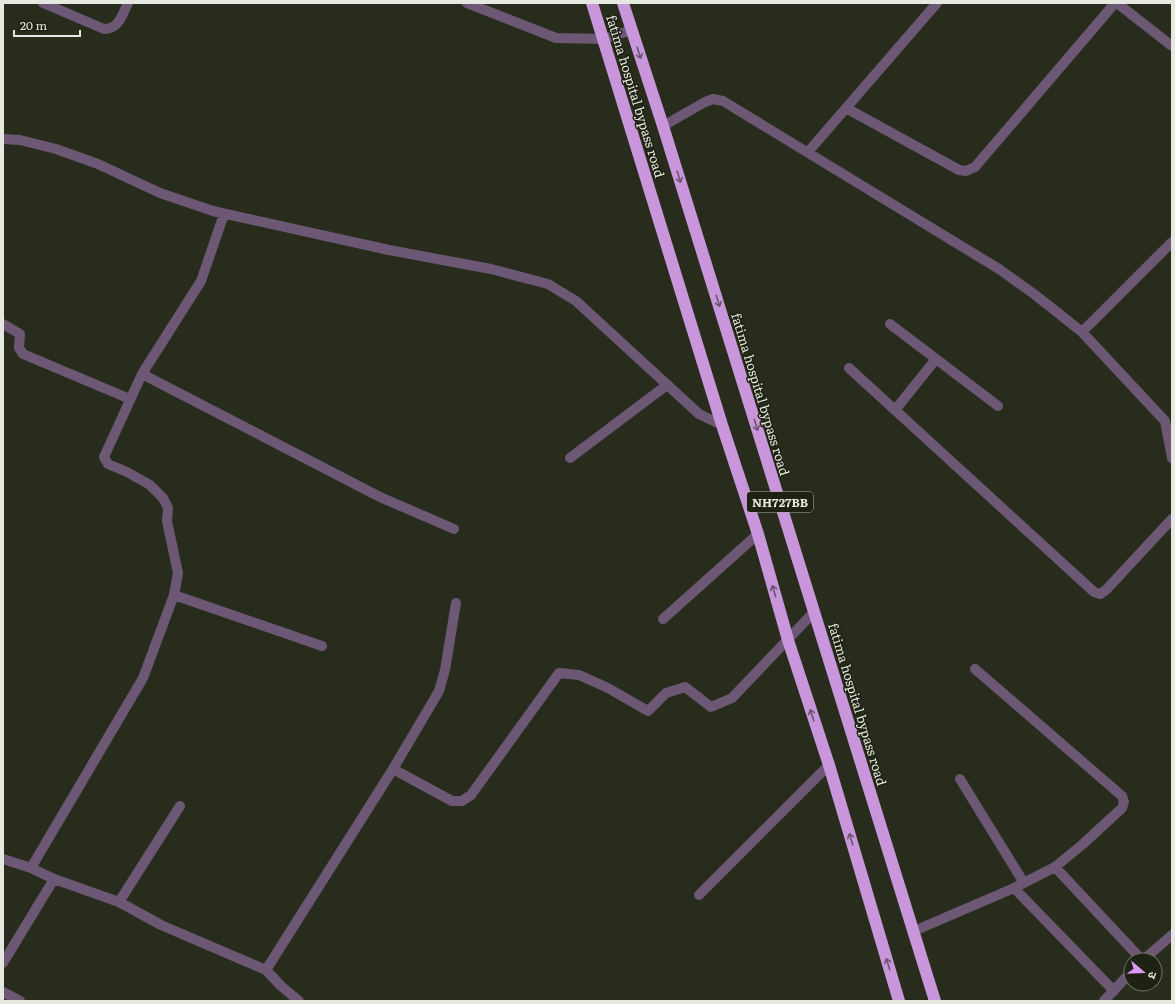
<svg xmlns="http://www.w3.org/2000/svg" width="1175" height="1004" font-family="Literata,'Noto Sans Devanagari',serif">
	<rect width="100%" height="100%" fill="#272c1c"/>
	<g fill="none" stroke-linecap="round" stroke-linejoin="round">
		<!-- lane -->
		<path stroke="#6c5874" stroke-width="10" d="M570 458 667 385
			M663 619 758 534
			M699 895 829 765"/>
		<!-- street -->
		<path stroke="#6c5874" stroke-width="10" d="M43 3 104 29C119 29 122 15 128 3
			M467 3 556 38 604 39 632 30
			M1117 3 1172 46
			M846 108 959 170 966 171 975 167 1115 3
			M663 126 705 102 713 99 723 101 999 269 1034 294 1082 332 1165 421 1172 458
			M3 139 20 140 56 149 98 164 160 193 213 211 389 250 491 269 548 284 576 301 699 414 722 425
			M808 152 937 3
			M224 214 201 281 142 374 380 497 454 529
			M3 324 20 334 19 348 23 354 130 399
			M890 324 998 406
			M1082 332 1172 242
			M849 368 1094 592 1100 594 1106 590 1172 519
			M142 374 104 457 108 464 127 472 150 485 163 498 168 508 167 521 178 573 174 595 143 678 31 868 54 879 119 902 161 925 266 970 281 986 299 1001
			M895 410 936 359
			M174 595 322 646
			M393 769 452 801H462L471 795 559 673 579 675 608 688 648 711 666 693 685 687 711 707 732 698 814 612
			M960 779 1024 883
			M3 859 31 868
			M1055 867 1142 960
			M1014 888 1114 991
			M119 902 180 806
			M914 931 1014 888 1055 867 1083 844 1122 808 1124 802 1122 796 975 669
			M1143 960 1172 935
			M3 963 54 879
			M266 970 393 769 439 691 445 670 456 603
			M3 992 20 1001
			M1104 1001 1131 972"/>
		<!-- highway -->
		<path stroke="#c996db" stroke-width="12" d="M592 3 722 425 758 534 788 640 829 765 899 1001
			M623 3 663 126 935 1001"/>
	</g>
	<!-- one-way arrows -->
	<defs><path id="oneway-shaft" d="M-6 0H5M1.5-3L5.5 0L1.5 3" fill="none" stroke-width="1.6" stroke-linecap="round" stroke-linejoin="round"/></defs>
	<g stroke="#6a566d">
		<use href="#oneway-shaft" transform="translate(639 53) rotate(72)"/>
		<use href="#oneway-shaft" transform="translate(679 177) rotate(73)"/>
		<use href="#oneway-shaft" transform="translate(718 301) rotate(73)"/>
		<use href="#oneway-shaft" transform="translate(756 425) rotate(73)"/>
		<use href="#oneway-shaft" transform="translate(774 591) rotate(-106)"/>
		<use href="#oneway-shaft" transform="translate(812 715) rotate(-108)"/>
		<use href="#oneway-shaft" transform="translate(851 839) rotate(-107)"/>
		<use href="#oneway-shaft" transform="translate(888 964) rotate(-107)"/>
	</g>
	<g text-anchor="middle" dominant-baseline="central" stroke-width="3" stroke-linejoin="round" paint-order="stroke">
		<!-- shield labels -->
		<rect fill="#1d2213" stroke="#a9ada1" stroke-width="1" x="747" y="492" width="66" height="20" rx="3"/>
		<g font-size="12" font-weight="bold" fill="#e5e8de">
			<text x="780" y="502">NH727BB</text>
		</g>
		<!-- street labels -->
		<g font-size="13" fill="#e5e8de" stroke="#1d2213">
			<text transform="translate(636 96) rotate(73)">fatima hospital bypass road</text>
			<text transform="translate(761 394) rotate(73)">fatima hospital bypass road</text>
			<text transform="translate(858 704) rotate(73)">fatima hospital bypass road</text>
		</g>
	</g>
	<!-- border -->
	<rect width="1175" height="1004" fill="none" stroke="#e5e8de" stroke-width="8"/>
	<!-- north arrow -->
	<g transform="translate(1143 972) rotate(109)"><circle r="19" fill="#1d2213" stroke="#6d7164"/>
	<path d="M0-3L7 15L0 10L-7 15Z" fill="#dc99f4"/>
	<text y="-6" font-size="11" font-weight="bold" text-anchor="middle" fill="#e5e8de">उ</text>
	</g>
	<!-- scale -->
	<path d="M14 30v6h66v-6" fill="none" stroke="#e5e8de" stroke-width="2"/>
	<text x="20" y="30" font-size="12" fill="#e5e8de" stroke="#1d2213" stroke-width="3" paint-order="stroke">20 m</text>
</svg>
